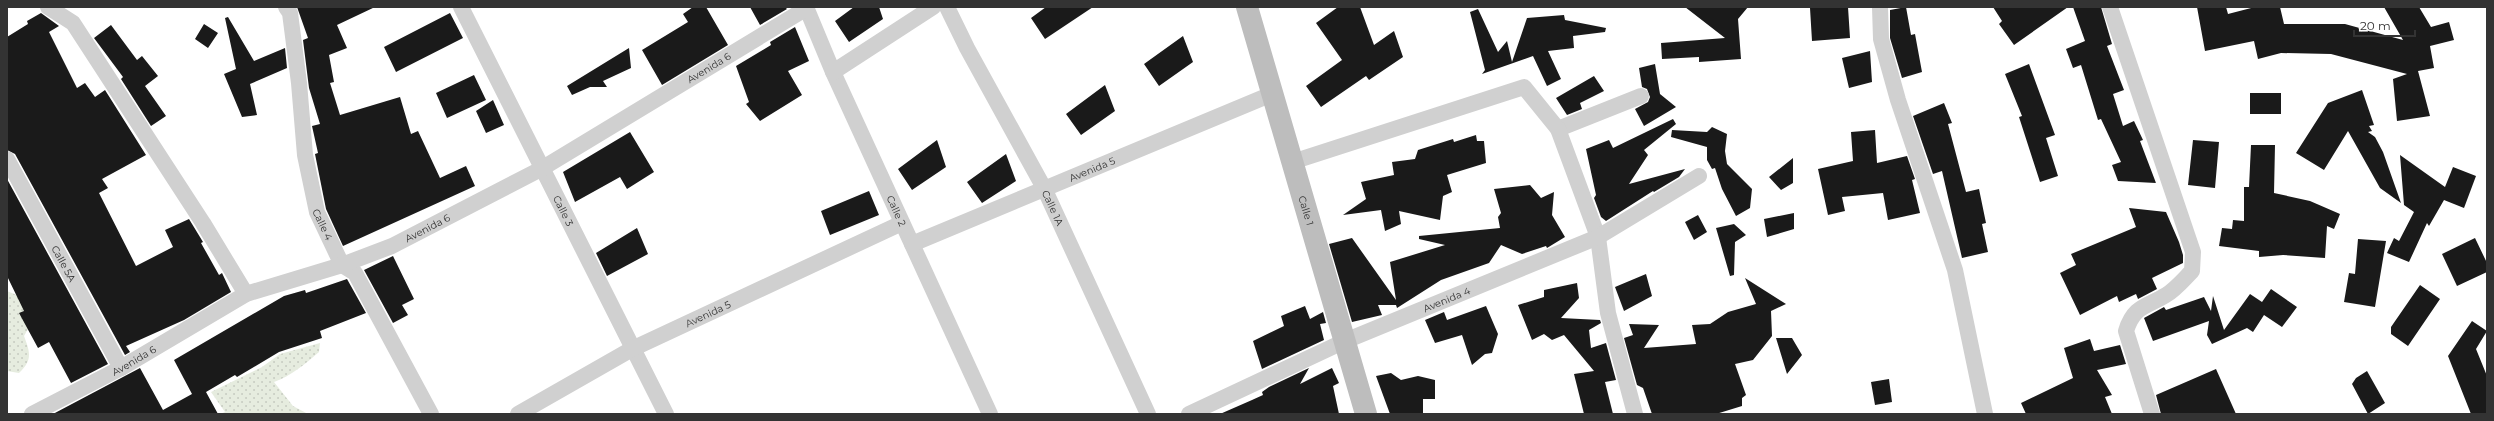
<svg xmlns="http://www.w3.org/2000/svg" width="2494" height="421" font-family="Montserrat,sans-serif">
	<defs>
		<pattern id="park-dots" width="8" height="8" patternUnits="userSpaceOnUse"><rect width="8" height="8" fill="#e6ecdf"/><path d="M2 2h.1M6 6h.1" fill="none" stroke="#c6cbc0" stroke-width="1.8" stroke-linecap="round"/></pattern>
	</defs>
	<rect width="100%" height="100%" fill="#fff"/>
	<!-- park -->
	<path fill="url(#park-dots)" d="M7 291 19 296 35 292 28 329 24 336C30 352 33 360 19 373L7 371Z
		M320 343 319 352C305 364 291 376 274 382L293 406 308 414H220L225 412 211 392 262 367 280 354Z"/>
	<!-- building -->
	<path fill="#1a1a1a" d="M297 7H375L337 25 347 48 329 55 334 82 330 83 340 115 400 97 411 134 418 131 440 178 466 166 475 186 343 246 326 209 315 154 318 153 312 126 320 124 309 88 303 40 308 38Z
		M693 7H706L728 45 662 85 642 50 688 22 683 14Z
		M750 7H785L787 9 760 25Z
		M854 7H879L883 19 849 42 835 21Z
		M1046 7H1093L1045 39 1031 18Z
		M1338 7H1360L1374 45 1394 31 1403 57 1369 80 1366 76 1321 107 1306 86 1342 60 1316 23Z
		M1685 7H1748L1738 19 1741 59 1699 62V57L1662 59 1661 43 1725 38Z
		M1820 7H1848L1850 38 1812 41 1810 8Z
		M1906 7 1911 35 1915 34 1922 72 1902 78 1890 38V10Z
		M1993 7H2068L2014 45 1999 24 2002 21Z
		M2073 7H2101L2112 44 2107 46 2124 90 2113 94 2123 126 2134 121 2143 140 2140 141 2156 183 2118 181 2112 165 2121 162 2101 119 2098 120 2081 65 2073 68 2066 49 2085 41Z
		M2197 7H2226L2228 14 2255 7H2280L2284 24H2345L2403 40 2384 7H2419L2431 27 2449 22 2454 40 2430 46 2434 68 2418 71 2430 116 2397 121 2393 79 2407 74 2331 54 2281 53 2258 59 2254 41 2205 51Z
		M1478 9 1498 52 1507 41 1512 62 1527 18 1564 15 1565 20 1606 28 1605 32 1573 36 1574 48 1548 51 1561 79 1547 86 1533 56 1482 74 1485 70 1470 12Z
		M41 13 59 26 49 32 77 88 85 83 95 97 105 90 146 155 102 179 108 188 99 193 136 266 173 247 165 230 189 219 203 242 201 243 219 275 222 273 231 292 184 320 126 346 130 352 125 355 15 154 7 150V37L28 24 27 21Z
		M450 13 463 38 396 72 384 47Z
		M228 17 254 61 285 48 287 68 250 84 257 115 242 117 224 74 236 69 225 18Z
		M204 24 218 33 208 48 195 39Z
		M111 25 137 60 142 56 158 76 145 86 166 116 151 126 121 79 123 77 94 38Z
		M795 27 809 61 788 71 802 95 760 121 746 104 749 102 736 66 771 45 770 42Z
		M1183 36 1193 62 1159 86 1144 64Z
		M629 48 631 68 603 81 607 87H590L572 95 567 86Z
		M1870 51 1872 82 1849 88 1842 58Z
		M1655 64 1660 94 1676 107 1644 126 1635 109 1648 102 1650 97 1647 89 1642 87 1639 68Z
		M2029 64 2055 135 2046 138 2058 176 2040 182 2019 117 2022 116 2005 74Z
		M474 75 486 100 447 118 436 93Z
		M1594 76 1604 91 1580 103 1582 109 1567 115 1556 98Z
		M1105 85 1115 111 1081 135 1066 114Z
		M2362 90 2374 125 2369 126 2372 131 2368 132 2375 137 2383 152 2401 203 2380 188 2348 131 2324 170 2296 153 2328 103Z
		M2250 93H2281V114H2250Z
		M493 100 504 125 486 133 476 111Z
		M1944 103 1952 123 1948 124 1966 192 1979 189 1986 223 1982 224 1988 252 1962 258 1942 171 1933 174 1913 116Z
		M1673 119 1676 124 1644 150 1648 155 1629 184 1685 169 1679 177 1654 192 1653 191 1606 221 1601 217 1594 198 1596 195 1586 149 1609 140 1613 148Z
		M1712 127 1727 134 1725 151 1727 164 1752 189 1750 208 1736 216 1722 189 1715 168 1712 169 1707 160V147L1671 137 1672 130 1707 132Z
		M1875 130 1877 163 1907 156 1915 179 1912 180 1920 213 1888 220 1883 193 1842 197 1845 211 1828 215 1818 169 1853 161 1851 132Z
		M630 132 654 172 627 189 620 177 575 202 563 172Z
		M1476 135 1477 141H1484L1486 163 1447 175 1452 192 1443 196 1440 220 1399 211 1401 224 1385 231 1381 210 1343 215 1366 199 1361 182 1394 175 1392 162 1415 159 1418 150 1453 139 1454 142Z
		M937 140 946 167 912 190 898 169Z
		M2193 140 2219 142 2215 188 2188 185Z
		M2251 145H2275L2274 193 2310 201 2340 214 2334 229 2327 226 2325 258 2283 255 2259 257V251L2219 246 2222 228 2232 229 2233 220 2244 221V187H2249Z
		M1006 154 1016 181 982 203 967 182Z
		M2400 155 2445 187 2453 167 2476 176 2464 208 2444 200 2429 226 2427 223 2409 262 2387 253 2394 238 2399 241 2414 212 2404 205Z
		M1793 158V183L1781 190 1769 177Z
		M7 179 108 364 71 383 49 342 38 348 19 313 24 311 7 276Z
		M1530 185 1541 198 1554 192 1552 215 1565 237 1547 248 1546 246 1522 254 1501 245 1489 263 1441 280 1397 308 1396 305H1378L1382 315 1352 322 1329 244 1352 238 1396 300 1390 262 1445 245 1419 239V236L1500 228 1498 217 1501 213 1494 189Z
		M869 191 879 215 830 235 821 211Z
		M2129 208 2166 212 2179 242 2183 255V263L2152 278 2157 289 2138 299 2136 294 2119 302 2117 296 2080 315 2060 273 2076 265 2071 254 2136 227Z
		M1794 213V229L1767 237 1764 219Z
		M1698 215 1707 232 1694 240 1685 222Z
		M1734 224 1746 235 1735 242 1734 275 1730 276 1716 228Z
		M637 228 648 254 607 276 596 253Z
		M2475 238 2487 263V272L2457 286 2442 254Z
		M2358 239 2386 241 2375 307 2344 302 2349 273 2355 274Z
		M393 256 414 299 402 305 408 315 393 323 364 270Z
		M1646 274 1652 296 1624 311 1615 287Z
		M1745 278 1786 304 1771 311 1772 336 1753 360 1735 364 1746 395 1742 398V406L1716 414H1652L1643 388 1637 385 1624 338 1633 335 1629 324 1659 325 1644 348 1696 344 1692 325 1710 324 1728 312 1756 304Z
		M347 279 366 313 320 331 322 338 279 352 237 377 235 375 206 392 218 414H53L140 368 163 410 192 394 174 360 284 296 305 290 306 293Z
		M1577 283 1579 298 1561 318 1600 320 1601 323 1589 330 1591 348 1606 343 1616 380 1605 382 1613 414H1584L1574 374 1594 371 1564 335 1552 340 1544 334 1532 340 1518 305 1544 297V290Z
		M2420 285 2440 299 2408 346 2391 334V327Z
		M2271 289 2297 307 2282 327 2264 315 2253 332 2247 328 2212 344 2207 335 2209 321 2153 341 2144 318 2164 307 2166 310 2204 297 2211 311 2213 296 2224 330 2250 294 2262 302Z
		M1305 306 1310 319 1323 312 1326 323 1320 324 1324 340 1262 369 1253 341 1284 326 1281 316Z
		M1486 306 1498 334 1492 353 1485 354 1472 365 1462 335 1435 343 1425 320 1444 312 1447 320Z
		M2472 321 2487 331 2476 349 2487 376V414H2471L2448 356Z
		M1776 338H1792L1802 355 1787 374Z
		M2090 339 2094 351 2120 345 2126 364 2097 370 2112 395 2105 397 2112 414H2026L2021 403 2073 378 2064 348Z
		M1309 368 1300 384 1332 368 1339 383 1333 386 1339 414H1220L1252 400 1263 395 1262 392 1269 387Z
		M2216 369 2236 414H2161L2156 395Z
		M2367 371 2385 403 2368 414 2352 384 2356 378Z
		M1391 373 1401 380 1418 376 1435 380V399H1423V414H1390L1376 376Z
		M1889 379 1892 402 1875 405 1871 382Z"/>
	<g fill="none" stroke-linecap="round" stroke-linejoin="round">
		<!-- street -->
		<g stroke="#d0d0d0" stroke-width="16">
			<path d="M48 7 73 23 203 223 246 294"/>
			<path id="s1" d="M286 7 290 13 299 83 305 155 317 212 342 265 355 273 431 414"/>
			<path id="s2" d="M461 7 666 414"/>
			<path id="s3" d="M806 7 833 72 990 414"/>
			<path id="s4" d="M947 7 967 48 1044 188 1148 414"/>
			<path d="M1880 7 1881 39 1898 100 1955 270 1985 414"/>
			<path d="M2110 7 2193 252 2192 271C2184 279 2176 289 2166 295 2147 307 2134 305 2126 331L2152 414"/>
			<path d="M833 72 933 7"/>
			<path d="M1558 129 1641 96"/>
			<path id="s5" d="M7 159 121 368"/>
			<path d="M1292 162 1524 87 1558 129 1598 237 1608 313 1635 414"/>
			<path id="s6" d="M912 244 1272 94"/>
			<path id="s7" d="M32 414 121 368 246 294 342 265 392 246 541 169 807 8"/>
			<path id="s8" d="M518 414 632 349 902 223"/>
			<path id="s9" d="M1189 414 1345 341 1598 237 1699 176"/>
		</g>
		<!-- secondary -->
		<path stroke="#bdbdbd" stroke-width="22" id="s10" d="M1247 7 1366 414"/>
	</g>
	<g text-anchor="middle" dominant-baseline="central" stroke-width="4" stroke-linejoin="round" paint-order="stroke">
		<!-- street labels -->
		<g font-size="10" fill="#333" stroke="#fff">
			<text stroke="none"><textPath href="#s7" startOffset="763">Avenida 6</textPath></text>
			<text stroke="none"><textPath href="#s6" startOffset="195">Avenida 5</textPath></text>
			<text stroke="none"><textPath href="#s4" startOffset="227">Calle 1A</textPath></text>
			<text stroke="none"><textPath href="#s10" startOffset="212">Calle 1</textPath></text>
			<text stroke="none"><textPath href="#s2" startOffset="228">Calle 3</textPath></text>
			<text stroke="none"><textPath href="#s3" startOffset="223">Calle 2</textPath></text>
			<text stroke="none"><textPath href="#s1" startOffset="222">Calle 4</textPath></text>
			<text stroke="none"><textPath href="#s7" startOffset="439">Avenida 6</textPath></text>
			<text stroke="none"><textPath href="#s5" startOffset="119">Calle 5A</textPath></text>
			<text stroke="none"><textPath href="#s9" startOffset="282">Avenida 4</textPath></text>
			<text stroke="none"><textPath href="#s8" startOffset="215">Avenida 5</textPath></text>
			<text stroke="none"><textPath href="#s7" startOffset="115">Avenida 6</textPath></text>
		</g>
	</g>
	<!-- border -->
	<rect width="2494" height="421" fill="none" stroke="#333333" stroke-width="16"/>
	<!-- scale -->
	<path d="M2354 30v6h61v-6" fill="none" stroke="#333333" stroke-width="2"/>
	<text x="2360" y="30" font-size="12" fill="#333333" stroke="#ffffff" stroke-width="3" paint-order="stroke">20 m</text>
</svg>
